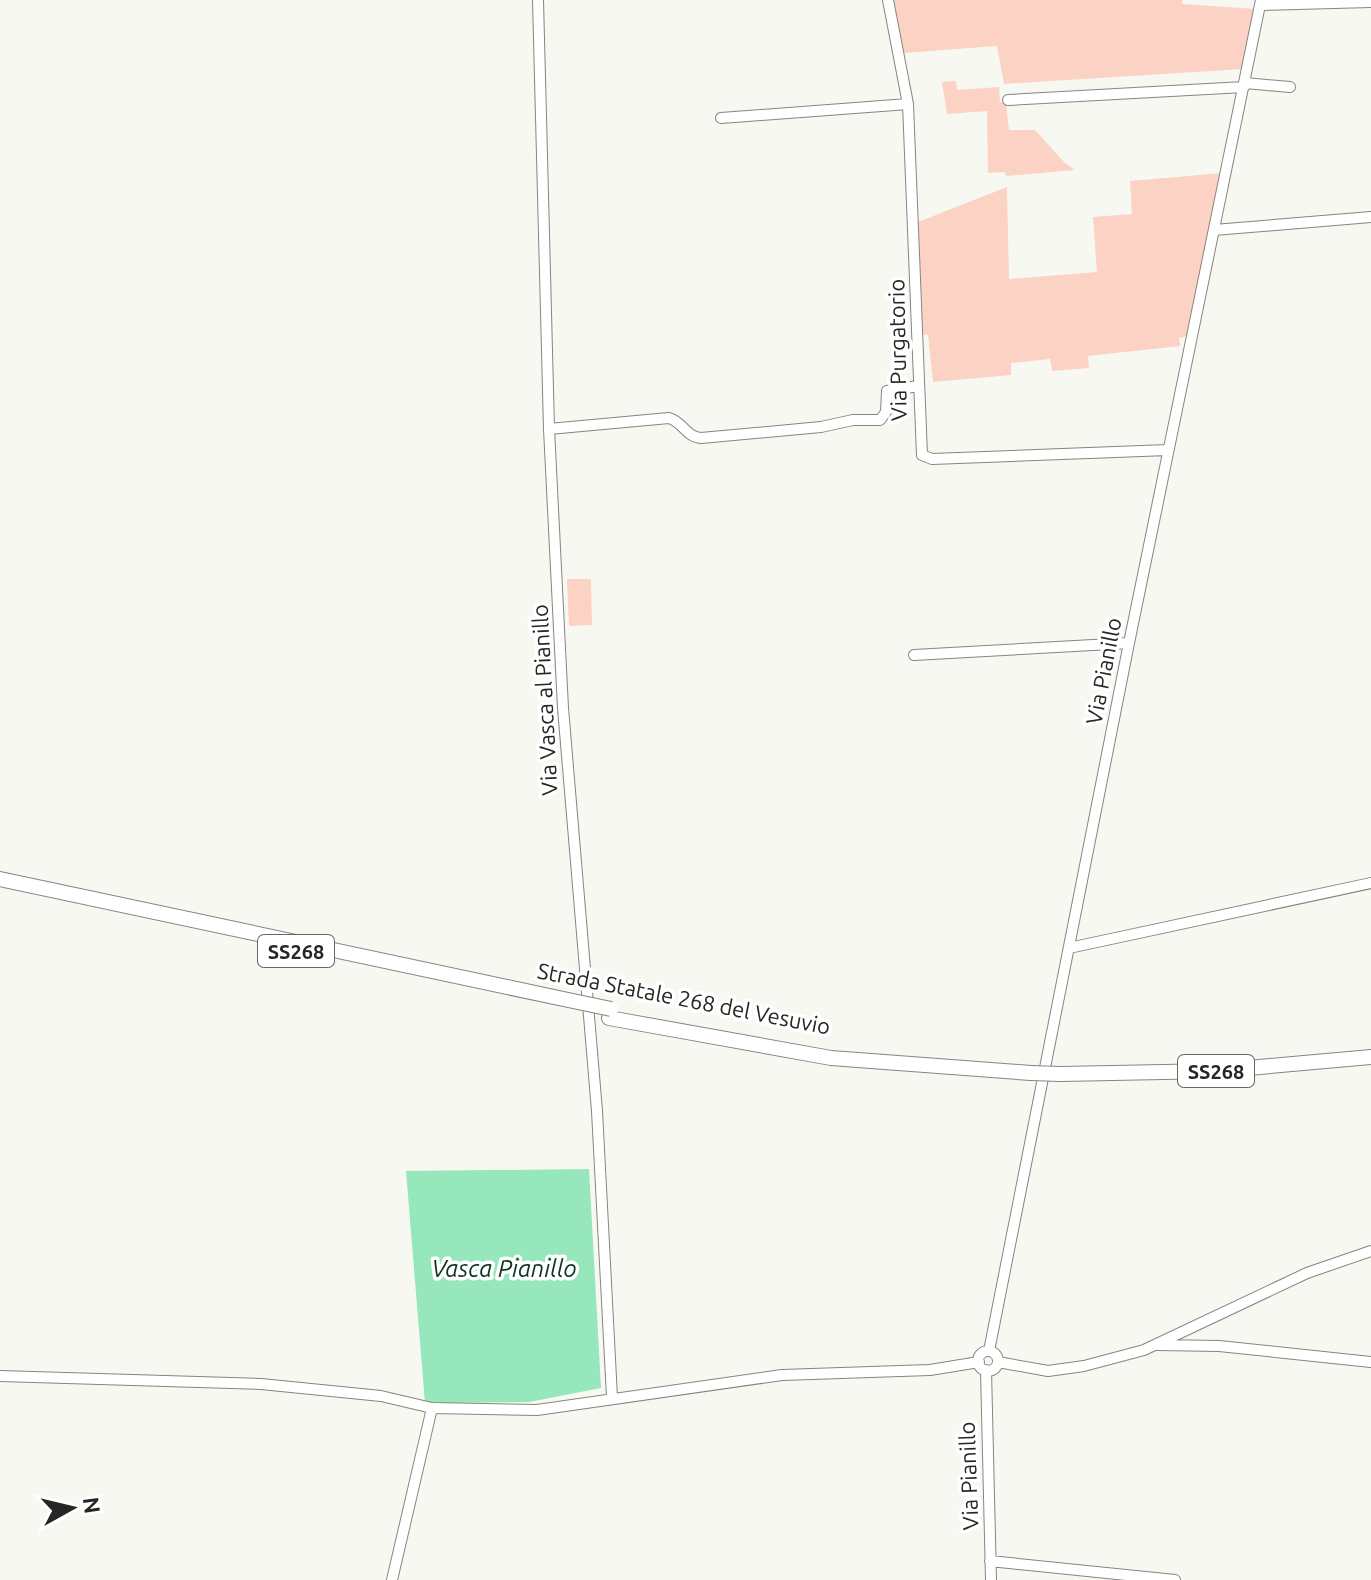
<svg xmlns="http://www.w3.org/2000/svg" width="1371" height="1580" font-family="Ubuntu,sans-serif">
	<rect width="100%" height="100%" fill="#f8f8f2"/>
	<!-- green -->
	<path fill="#fcd2c5" d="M894 0H1182V4L1256 9 1243 69 1004 84 997 46 904 53Z
		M956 81 957 90 999 87 1000 102 1006 103 1009 130H1035L1065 163 1075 170 1006 176 1005 172 988 173 987 111 947 114 942 82Z
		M1222 173 1188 336 1179 338 1180 346 1088 356 1089 368 1052 371 1050 359 1011 363V375L933 382 928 335 920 334 918 222 1007 187 1009 279 1097 272 1093 217 1132 214 1130 181Z
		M567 579H591L592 625 569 626Z"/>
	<!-- water -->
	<path fill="#96e7bc" d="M589 1169 601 1388 529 1402 425 1403 406 1171Z"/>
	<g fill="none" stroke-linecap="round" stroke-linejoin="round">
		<!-- minor casing -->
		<g stroke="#868580" stroke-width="12">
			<path id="minor" d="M538 0 549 429 563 708 597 1111 612 1397
				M888 0 908 104 922 455 932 459 1168 450
				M1260 5 1371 2
				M1245 83 1290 87
				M1008 100 1244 87
				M721 118 908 104
				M1214 230 1371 217
				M549 429 669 418C683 422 686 437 701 438L821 427 853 420H880L886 412 887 391 918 386
				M914 655 1129 643
				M1069 948 1371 883
				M1158 1345 1219 1346 1371 1362
				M989 1351 1129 643 1261 0
				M978 1361a10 10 0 1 1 20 0a10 10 0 1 1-20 0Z
				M998 1362 1048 1371 1084 1366 1144 1350 1307 1273 1371 1251
				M986 1370 991 1580
				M0 1376 261 1384 381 1396 432 1408 537 1410 782 1375 930 1370 979 1362
				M990 1561 1175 1580
				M392 1580 432 1408"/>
		</g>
		<!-- highway casing -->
		<g stroke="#868580" stroke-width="16">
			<path id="highway" d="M0 879 554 997
				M609 1018 831 1058 1031 1073
				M1061 1074 1215 1071 1371 1057"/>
		</g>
		<!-- minor -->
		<use href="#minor" stroke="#fff" stroke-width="10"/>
		<!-- highway -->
		<use href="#highway" stroke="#fff" stroke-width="14"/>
		<!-- highway-bridge casing -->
		<g stroke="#868580" stroke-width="16" stroke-linecap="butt">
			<path id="highway-bridge" d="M554 997 611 1009
				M1031 1073 1061 1074"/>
		</g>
		<!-- highway-bridge -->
		<use href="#highway-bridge" stroke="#fff" stroke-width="14"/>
	</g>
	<g text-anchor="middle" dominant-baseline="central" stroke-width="7" stroke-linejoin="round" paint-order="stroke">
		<!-- shield labels -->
		<g fill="#fff" stroke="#676766" stroke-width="2">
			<rect x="258" y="935" width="76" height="32" rx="6"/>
			<rect x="1178" y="1055" width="76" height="32" rx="6"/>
		</g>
		<g font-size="20" font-weight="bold" fill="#262624">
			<text x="296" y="951">SS268</text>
			<text x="1216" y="1071">SS268</text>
		</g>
		<!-- street labels -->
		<g font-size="22" fill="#262624" stroke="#fff">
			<text transform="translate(897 350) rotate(-91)">Via Purgatorio</text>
			<text transform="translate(1103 671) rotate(-79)">Via Pianillo</text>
			<text transform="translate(544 700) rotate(-93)">Via Vasca al Pianillo</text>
			<text transform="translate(684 998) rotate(11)">Strada Statale 268 del Vesuvio</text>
			<text transform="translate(968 1476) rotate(-92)">Via Pianillo</text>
		</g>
		<!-- water labels -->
		<g font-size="24" font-style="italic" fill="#103424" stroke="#fff">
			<text x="504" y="1268">Vasca Pianillo</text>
		</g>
	</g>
	<!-- north arrow -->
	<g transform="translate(72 1508) rotate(82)" stroke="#ffffff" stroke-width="6" paint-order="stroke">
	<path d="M0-6L14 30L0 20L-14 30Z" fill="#262624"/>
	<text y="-12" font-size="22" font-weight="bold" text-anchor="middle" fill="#262624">N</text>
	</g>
</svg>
